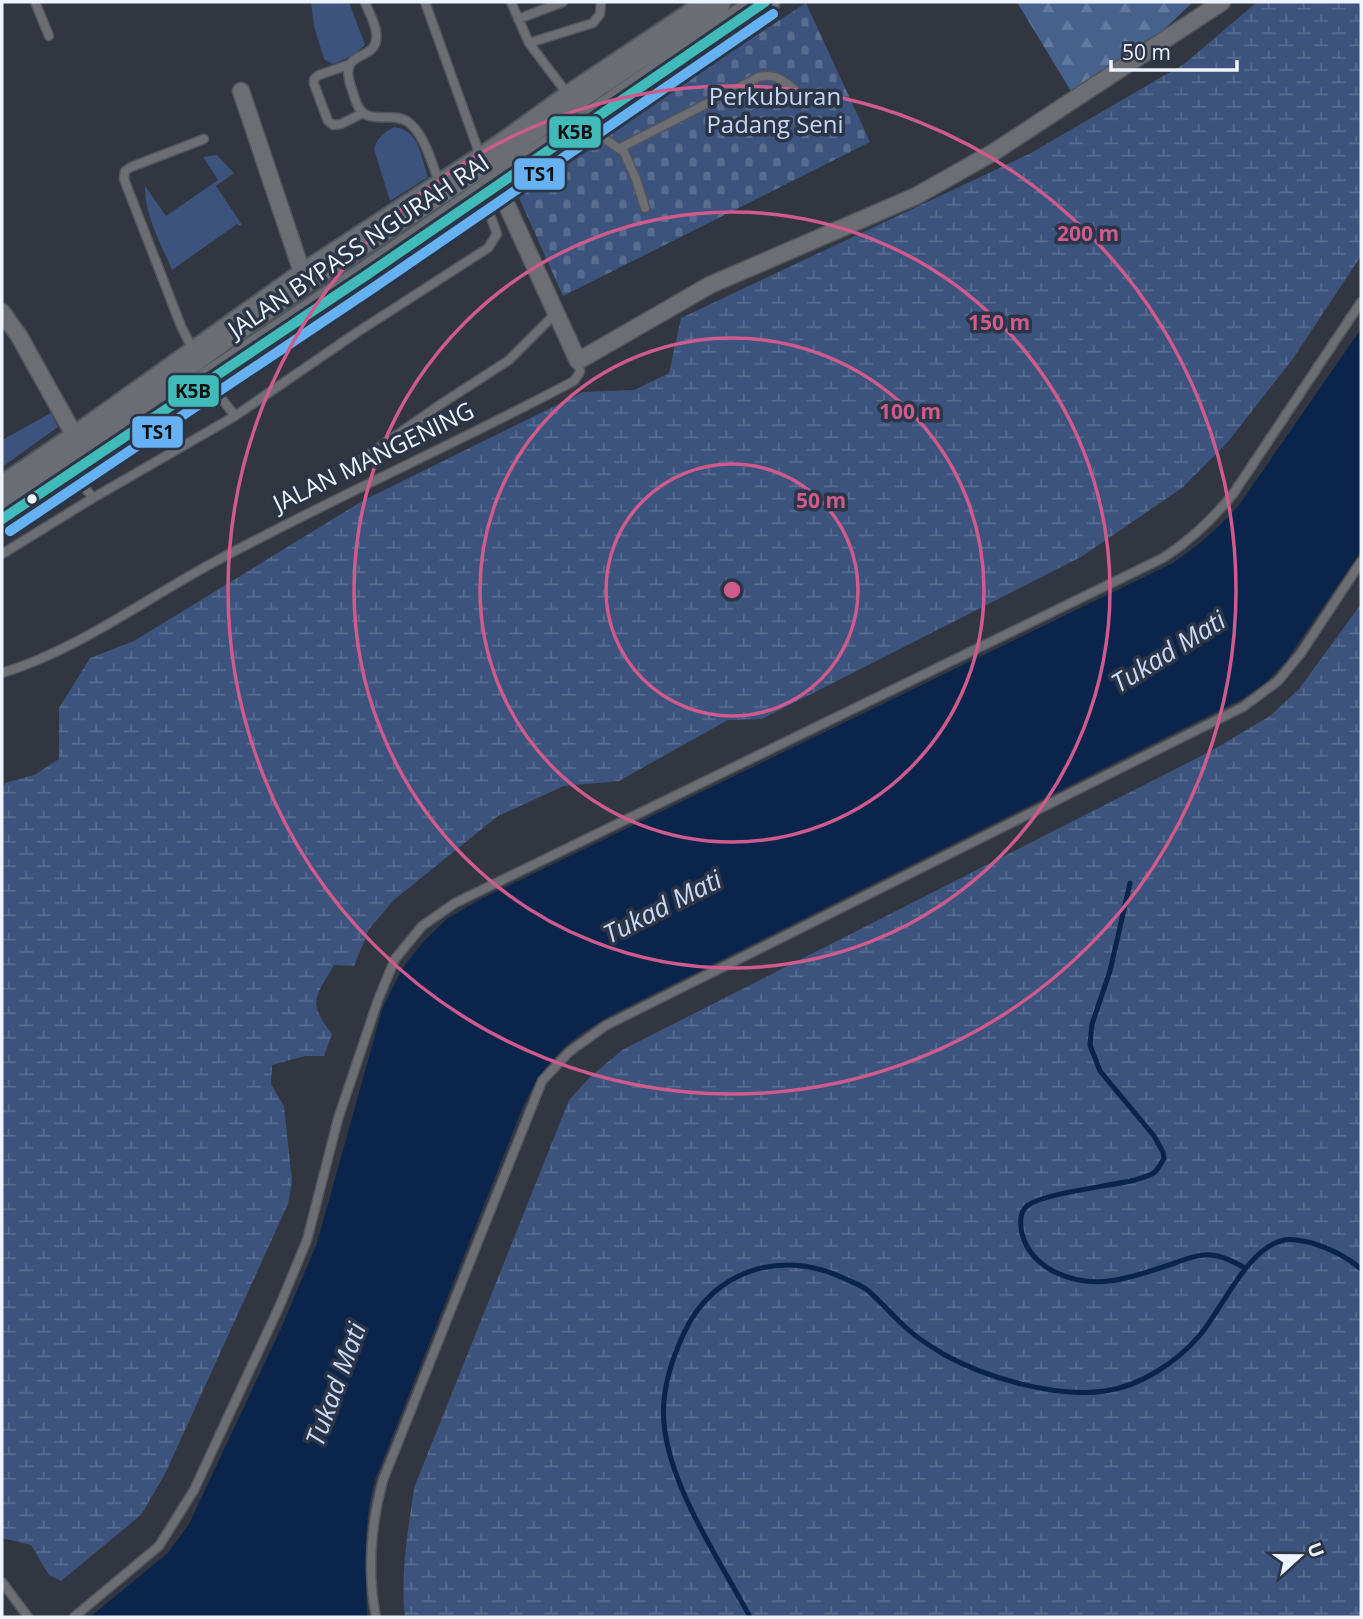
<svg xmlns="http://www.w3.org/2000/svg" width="1363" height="1619" font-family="'Open Sans',sans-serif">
	<defs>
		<pattern id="forest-firs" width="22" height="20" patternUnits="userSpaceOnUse" patternTransform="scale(1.75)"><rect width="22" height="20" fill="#47618d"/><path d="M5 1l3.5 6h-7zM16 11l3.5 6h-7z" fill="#62789e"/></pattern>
		<pattern id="wetland-marsh" width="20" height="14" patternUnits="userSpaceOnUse" patternTransform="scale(1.75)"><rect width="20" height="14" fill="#3b537d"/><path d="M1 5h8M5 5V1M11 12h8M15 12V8" fill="none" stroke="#586c90"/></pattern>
		<pattern id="cemetery-stones" width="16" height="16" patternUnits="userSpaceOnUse" patternTransform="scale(1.75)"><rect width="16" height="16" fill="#3b537d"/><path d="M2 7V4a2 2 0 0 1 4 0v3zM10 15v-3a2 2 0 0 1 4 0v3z" fill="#586c90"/></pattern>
	</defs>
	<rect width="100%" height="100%" fill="#313640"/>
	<!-- green -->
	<path fill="#3b537d" d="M311 2H349L365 45C354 55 346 60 332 64L324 59 314 26Z
		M394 127C420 131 420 154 428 177L390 201 374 149C377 138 384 132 394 127Z
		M217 155 234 173 216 186 242 225 239 226 237 224 172 270C161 244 144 214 145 186L166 216 218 180 203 157Z
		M51 413 58 427 2 467V440Z"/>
	<!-- forest -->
	<path fill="url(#forest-firs)" d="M1017 2H1193L1154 39 1072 93Z"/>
	<!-- wetland -->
	<path fill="url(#wetland-marsh)" d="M1257 2H1361V256L1292 360 1227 443 1182 488 1081 557 762 719 728 720 619 781 564 786 498 816 394 900 369 929 354 966 334 965C315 998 307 1002 332 1034L324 1056H305L272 1065 271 1084 284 1106 292 1181 288 1204 165 1474 141 1515 61 1581 49 1575 31 1545 2 1538V791L5 783 34 775 59 759V708L90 658 134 641 364 500 583 392 634 390 669 373 681 318 1031 153 1184 64Z
		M1361 604V1617H405C400 1574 408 1531 414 1488L569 1100 590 1077 622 1050 1211 751 1270 716 1299 689Z"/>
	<!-- cemetery -->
	<path fill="url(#cemetery-stones)" d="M806 3 870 142 563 296 516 191Z"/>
	<!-- water -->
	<path fill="#0b244c" d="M1361 329V551L1286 661 1265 683 1242 699 615 1013C567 1039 541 1064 520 1114L375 1480C362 1525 366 1571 367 1617H90L168 1553 189 1524 283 1324 317 1243 383 1007 402 969 423 942 448 918 479 900 1173 563C1198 546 1219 528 1239 505Z"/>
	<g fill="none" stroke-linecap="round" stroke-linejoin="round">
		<!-- stream -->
		<path stroke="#0b244c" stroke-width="5" d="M1130 883 1110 971 1092 1024 1090 1045 1100 1071 1154 1136 1163 1152 1164 1159C1161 1163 1158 1169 1155 1172 1150 1176 1141 1178 1135 1180 1111 1186 1043 1193 1027 1206 1018 1213 1020 1230 1024 1240 1030 1255 1043 1267 1057 1273 1098 1292 1135 1276 1175 1263 1186 1259 1199 1254 1211 1255 1223 1256 1234 1262 1245 1268
			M750 1617C720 1561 669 1486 664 1423 661 1391 671 1360 685 1331 713 1271 781 1249 841 1277 849 1281 859 1284 866 1289 882 1302 895 1319 911 1332 920 1340 932 1347 943 1354 986 1378 1056 1398 1105 1391 1141 1386 1177 1362 1200 1335 1222 1309 1248 1247 1284 1240 1293 1238 1303 1241 1312 1243 1329 1248 1347 1257 1361 1269"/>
		<!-- service casing -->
		<g stroke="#51555d" stroke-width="11">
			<path id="service" d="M35 2 49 36
				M365 2C368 11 375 22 376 32 381 65 337 45 351 87 354 94 355 102 359 108 369 125 394 111 408 122 425 134 432 165 440 184
				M425 2 481 158
				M511 2 529 43 569 96
				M518 19 563 2
				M529 43 593 23 600 14 601 2
				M348 65 319 75 314 79V84L328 121 333 125 341 124 363 113
				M589 128 624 152 636 179 645 208
				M620 148 759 77C775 73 782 80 794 89
				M194 352 181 326 124 179 125 171 131 167 204 139
				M212 386 235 416
				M358 462 441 404 509 360 556 313
				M76 477 93 498
				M2 554 93 498 235 416 356 333 488 248 497 234 485 201
				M2 673C78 650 148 597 218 560 335 497 457 443 574 381L580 372 578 361
				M2 1582 28 1617
				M74 1617 159 1546 194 1490 280 1305 307 1240 338 1119 378 1000 395 959 422 926 455 903 1163 558C1191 540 1212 520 1233 494L1361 302
				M376 1617C367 1573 371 1523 383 1480L542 1081 569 1052 605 1026 1243 707 1278 681 1301 653 1361 562"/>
		</g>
		<!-- minor casing -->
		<g stroke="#51555d" stroke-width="19">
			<path id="minor" d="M241 91 304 278
				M498 186 578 361 710 285 916 196 994 152 1222 2
				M2 312 19 336 77 440"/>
		</g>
		<!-- trunk casing -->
		<g stroke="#51555d" stroke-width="32">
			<path id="trunk" d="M2 491 77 440 304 278 502 149 571 99 716 2
				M2 519C141 425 282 334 420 239 535 160 649 80 765 2"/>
		</g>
		<!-- service -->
		<use href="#service" stroke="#6c6e73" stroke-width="8"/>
		<!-- minor -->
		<use href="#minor" stroke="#6c6e73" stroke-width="16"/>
		<!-- trunk -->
		<use href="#trunk" stroke="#6a6e74" stroke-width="28"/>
		<!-- bus-1 casing -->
		<g stroke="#2b3546" stroke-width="16">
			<path id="bus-1" d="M2 519 368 274 765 2"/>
		</g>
		<!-- bus-2 casing -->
		<g stroke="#2b3546" stroke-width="16">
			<path id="bus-2" d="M10 531 376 286 773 14"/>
		</g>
		<!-- bus-1 -->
		<use href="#bus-1" stroke="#40bbb9" stroke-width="10"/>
		<!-- bus-2 -->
		<use href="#bus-2" stroke="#66b1f2" stroke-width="10"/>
	</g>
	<!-- distance rings -->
	<g fill="none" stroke="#cf5a8c" stroke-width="3.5">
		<circle cx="732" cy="590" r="126"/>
		<circle cx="732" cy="590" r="252"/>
		<circle cx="732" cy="590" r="378"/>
		<circle cx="732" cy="590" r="504"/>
	</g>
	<!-- markers -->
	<circle fill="#eef4fd" stroke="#2b3546" stroke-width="2.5" cx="32" cy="499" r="6"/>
	<g text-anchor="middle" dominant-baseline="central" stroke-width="7" stroke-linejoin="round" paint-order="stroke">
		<!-- park labels -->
		<g font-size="24" fill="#c5d7f6" stroke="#2b3546">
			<text x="775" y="95">Perkuburan<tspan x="775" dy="28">Padang Seni</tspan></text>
		</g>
		<!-- street labels -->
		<g font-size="24" fill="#eef4fd" stroke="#2b3546">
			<text transform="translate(358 245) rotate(-34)">JALAN BYPASS NGURAH RAI</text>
			<text transform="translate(373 456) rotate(-26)">JALAN MANGENING</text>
		</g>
		<!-- water labels -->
		<g font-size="26" font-style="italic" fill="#c9dbfa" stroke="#2b3546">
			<text transform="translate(1168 651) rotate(-32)">Tukad Mati</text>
			<text transform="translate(662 906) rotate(-27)">Tukad Mati</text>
			<text transform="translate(335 1384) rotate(-70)">Tukad Mati</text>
		</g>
	</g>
	<circle cx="732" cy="590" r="10" fill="#cf5a8c" stroke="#2b3546" stroke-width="3.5"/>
	<g font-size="21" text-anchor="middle" font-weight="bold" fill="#cf5a8c" stroke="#2b3546" stroke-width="7" stroke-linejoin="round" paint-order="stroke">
		<text x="1088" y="241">200 m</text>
		<text x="999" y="330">150 m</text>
		<text x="910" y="419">100 m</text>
		<text x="821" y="508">50 m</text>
	</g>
	<g stroke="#2b3546" stroke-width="2.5">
		<rect x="548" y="115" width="54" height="34" rx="7" fill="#40bbb9"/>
		<rect x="513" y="157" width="53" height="34" rx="7" fill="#66b1f2"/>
		<rect x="167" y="374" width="53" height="34" rx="7" fill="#40bbb9"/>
		<rect x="131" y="415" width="53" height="34" rx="7" fill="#66b1f2"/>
	</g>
	<g font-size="19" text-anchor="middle" font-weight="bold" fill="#111">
		<text x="575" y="139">K5B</text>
		<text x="540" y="181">TS1</text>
		<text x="193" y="398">K5B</text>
		<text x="158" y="439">TS1</text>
	</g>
	<!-- border -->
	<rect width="1363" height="1619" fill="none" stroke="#eef4fd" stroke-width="7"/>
	<!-- north arrow -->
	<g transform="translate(1300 1556) rotate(69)" stroke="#2b3546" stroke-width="5" paint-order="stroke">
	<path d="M0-5L12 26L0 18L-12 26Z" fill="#eef4fd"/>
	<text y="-10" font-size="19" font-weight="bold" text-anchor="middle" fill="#eef4fd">U</text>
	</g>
	<!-- scale -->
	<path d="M1111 60v10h126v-10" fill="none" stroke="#eef4fd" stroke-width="3.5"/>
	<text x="1122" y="60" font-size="21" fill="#eef4fd" stroke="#2b3546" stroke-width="5" paint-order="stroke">50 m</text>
</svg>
